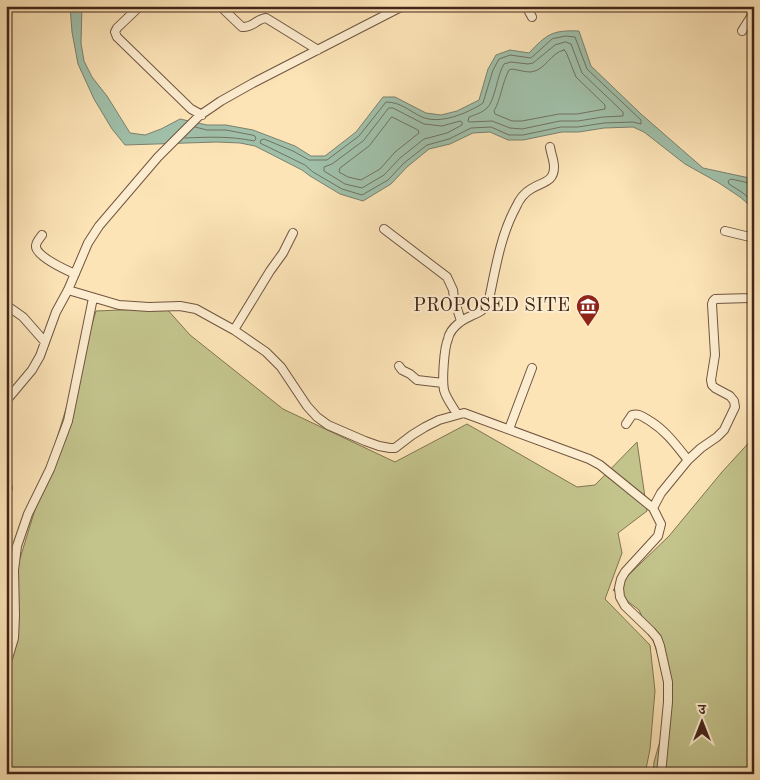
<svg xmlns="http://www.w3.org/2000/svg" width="760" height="780" font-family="'Old Standard TT','Noto Serif Devanagari',serif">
	<rect width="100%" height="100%" fill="#fce4b7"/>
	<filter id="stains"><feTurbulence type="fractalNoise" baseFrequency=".004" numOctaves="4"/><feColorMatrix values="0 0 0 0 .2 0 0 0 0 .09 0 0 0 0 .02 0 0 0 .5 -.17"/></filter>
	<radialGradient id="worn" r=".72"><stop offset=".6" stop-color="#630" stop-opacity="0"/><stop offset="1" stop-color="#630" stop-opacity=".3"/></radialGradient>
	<!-- green -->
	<path fill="#c3c38c" stroke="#827452" d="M166 308 190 335 283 409 395 462 467 424 577 487 595 485 637 442 647 511 618 533 622 553 605 599 650 645 655 691 650 749 645 774H6V604L96 311Z
		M754 437V774H653L654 762 672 699 654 643 639 610 613 590 669 536 722 472Z"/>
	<!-- water -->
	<path fill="#a0bfa9" stroke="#7a816f" d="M70 6H82L81 43 84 61 92 77 107 96 130 133 145 135 161 129 180 119 207 125H226L253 130 295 146 311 156H325L356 132 383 97H395L426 113 441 115 457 111 479 100 488 69 496 55 510 50 529 53C547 34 552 30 579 31L591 66 641 114 703 168 754 179V209L740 197 719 183 685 164 644 132 633 127 604 128 579 132H562L523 140H508L490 132 473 133 450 144 429 149 407 167 391 184 363 201 340 194 310 176 302 170 255 146 240 143 217 142 125 145 112 129 94 99 78 64 72 32Z"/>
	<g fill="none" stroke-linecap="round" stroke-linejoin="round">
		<!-- shore -->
		<path stroke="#717261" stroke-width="1" d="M566 36 575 37 587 69 641 120V124L633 122 604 123 578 127H561L523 135H509L491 127 471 128 449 139 427 145 404 163 388 180 362 195 342 189 313 172 305 165 260 143 261 140 264 139 293 151 309 160H327L359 136 386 102C401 102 409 111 422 117 440 125 468 113 483 103L493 70 499 59 510 55 531 58 552 39Z
			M566 42 571 44 582 73 623 112V116L603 117 578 121H560L522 129 510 128 492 121 470 122 468 121 469 117C474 115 482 113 487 108 495 101 497 75 504 64L511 62 528 64 533 63 555 45Z
			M564 50 566 52 576 77 605 105V109L577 114H559L522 121H512L495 114 494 111C501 99 502 83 509 70L512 69C518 70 525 72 531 72 546 70 550 53 564 50Z
			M389 108H393L424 124 442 126 460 121 462 122V125L447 133 424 139 400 158 384 175 362 188 345 184 324 171V167L332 164 363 141Z
			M392 117 418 130 419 133 395 152 380 169 361 180 348 177 339 172 340 168 369 146Z
			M185 138C208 137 231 136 254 141L256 139 255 136 252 135 226 130H207L195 127
			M754 184 731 179 728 181 729 184 743 193 754 203"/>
		<!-- minor casing -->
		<g stroke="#705540" stroke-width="10">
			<path id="minor" d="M140 6 117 28 115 32 117 37 191 109 202 115
				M220 6 242 27C253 28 256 19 266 18L318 50
				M526 6 532 17
				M742 31 754 12
				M384 229 447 277 453 290 454 299 461 321
				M725 231 754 238
				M42 235C40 238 36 242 36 246 35 256 66 270 75 274
				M68 290 119 305 149 307 180 306 196 309 234 330 266 352 281 367 307 406 317 417 328 425 365 441 379 446 390 448H395L412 435 425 427 439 420 464 413 589 459 600 465 653 508 661 524 658 536 625 572 621 579 619 588 620 597 625 606 651 631 657 638 660 646 668 682V702L661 774
				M6 305 23 317 45 342
				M234 330 270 271 283 253 293 233
				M399 366 402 370 410 374 417 380 443 383
				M6 401 32 370 40 356 56 312 68 290 88 243 99 226 158 157 199 116 221 101 253 83 403 6
				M457 414C453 407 446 398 444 390 442 380 444 348 448 339 449 333 454 327 459 323 468 315 482 314 488 304 495 272 500 236 516 207 519 200 524 193 531 189 541 182 554 183 554 167 554 160 551 154 550 147
				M626 424 632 415C639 413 643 417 650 421 666 431 676 445 688 460
				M509 429 532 368
				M6 488H8
				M653 508 661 493 688 460 701 448 717 437 724 430 735 407 734 401 730 396 715 388 712 385 711 380 715 355 712 304 713 301 715 299 750 298 754 296
				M6 665 14 638 15 615 14 570 17 546 28 514 50 469 68 421 93 298"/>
		</g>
		<!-- minor -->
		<use href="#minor" stroke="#fdedd0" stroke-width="8"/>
	</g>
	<!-- icons -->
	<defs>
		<g id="museum-pin" transform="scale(1.25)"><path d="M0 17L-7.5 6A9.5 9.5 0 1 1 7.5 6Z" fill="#8f2418" stroke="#fdedd0"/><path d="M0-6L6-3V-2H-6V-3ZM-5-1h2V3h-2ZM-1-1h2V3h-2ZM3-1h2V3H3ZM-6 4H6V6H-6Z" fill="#fff"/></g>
	</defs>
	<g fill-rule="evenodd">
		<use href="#museum-pin" x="588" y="306"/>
	</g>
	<g text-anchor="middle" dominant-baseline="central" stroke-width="4" stroke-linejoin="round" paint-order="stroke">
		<!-- poi labels -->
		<g font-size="19" fill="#422519" stroke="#fdedd0" text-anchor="end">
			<text x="570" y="306">PROPOSED SITE</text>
		</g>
	</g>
	<!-- margin -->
	<rect width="760" height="780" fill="none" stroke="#fce4b7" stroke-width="25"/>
	<rect x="8" y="8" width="745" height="765" fill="none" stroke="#422519" stroke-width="2.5"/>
	<rect x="12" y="12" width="735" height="755" fill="none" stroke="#422519"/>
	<!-- north arrow -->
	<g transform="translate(702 722)" stroke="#fdedd0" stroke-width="4" paint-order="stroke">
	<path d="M0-4L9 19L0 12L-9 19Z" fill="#422519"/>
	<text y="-8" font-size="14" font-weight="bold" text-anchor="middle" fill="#422519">उ</text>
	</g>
	<rect width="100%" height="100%" filter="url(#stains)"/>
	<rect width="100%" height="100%" fill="url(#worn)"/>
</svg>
